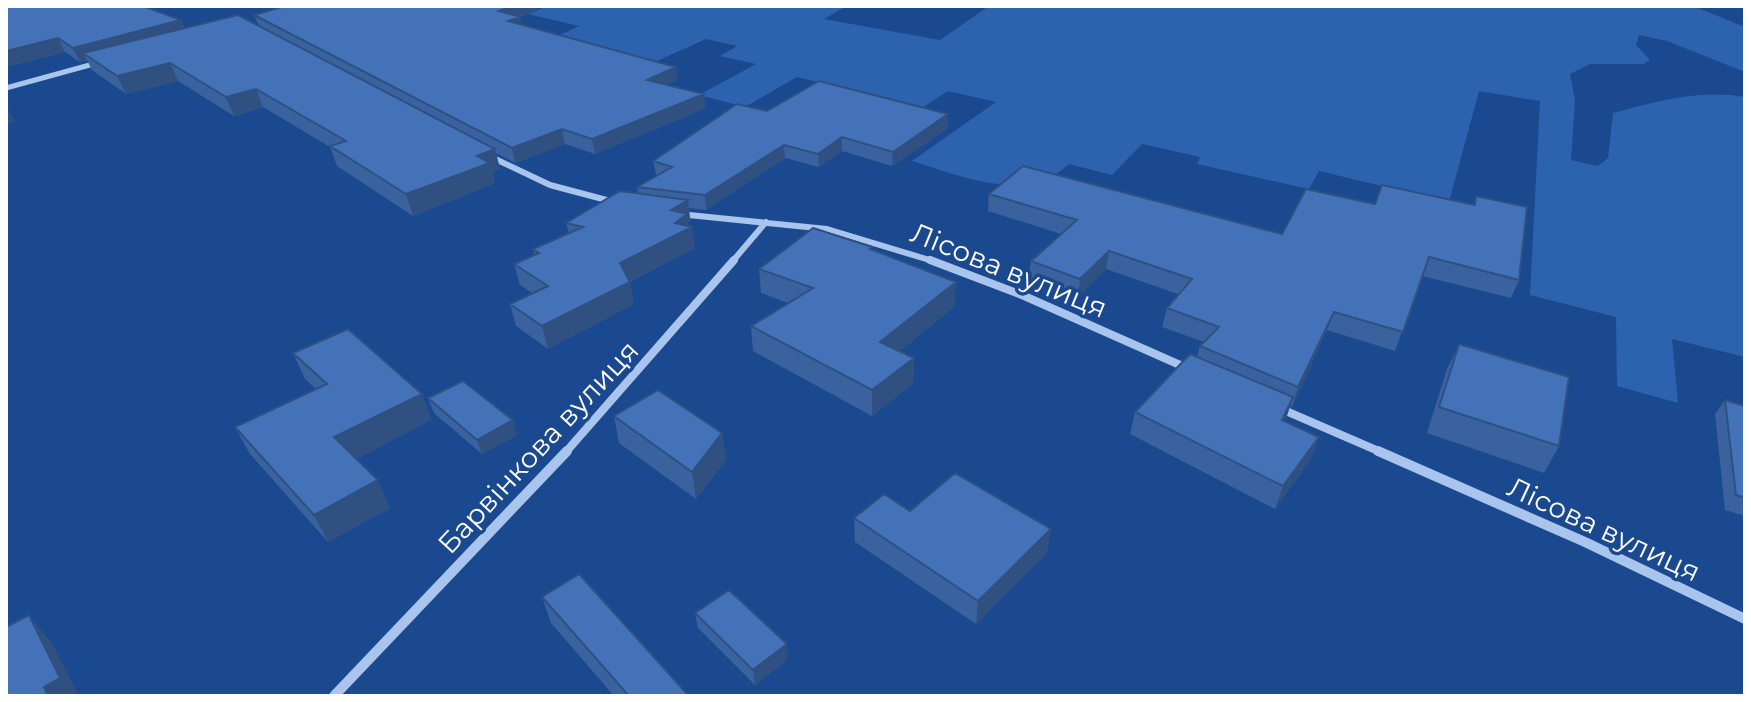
<svg xmlns="http://www.w3.org/2000/svg" width="1751" height="702" font-family="Montserrat,sans-serif">
	<rect width="100%" height="100%" fill="#1a498f"/>
	<!-- green -->
	<path fill="#2d62ae" d="M548 6H847L824 19 940 40 989 6H1693L1745 27V72L1667 41 1639 35 1636 45 1650 60 1644 64H1590L1570 74 1575 100 1571 160 1598 166 1608 158 1613 113C1656 101 1700 89 1745 97V357L1672 339 1678 403 1617 386 1616 317 1530 295 1540 101 1479 91 1449 202 1319 171 1309 189 1197 164 1200 157 1142 144 1112 175 1069 164C1026 205 962 176 912 161L996 102 948 91 899 123 868 94 797 77 745 107 699 95 756 64 720 56 737 46 706 39 628 74 554 38 579 26 528 14Z"/>
	<g fill="none" stroke-linecap="round" stroke-linejoin="round">
		<!-- street-far3 -->
		<path stroke="#a9c5ee" stroke-width="5" d="M6 88 97 63"/>
		<!-- street-far2 -->
		<path stroke="#a9c5ee" stroke-width="6" d="M489 156 550 185 614 202
			M679 214 827 229 936 262
			M732 262 766 222"/>
		<!-- street-far1 -->
		<path stroke="#a9c5ee" stroke-width="8" d="M930 260 1022 295 1189 369
			M1279 408 1383 453
			M565 453 734 260"/>
		<!-- street -->
		<path stroke="#a9c5ee" stroke-width="10" d="M1378 451 1585 542 1745 619
			M334 696 567 451"/>
	</g>
	<!-- wall -->
	<path fill="#3a629e" d="M6 6 181 20 184 28 259 26 254 15 285 6H544L519 17 521 24 676 67 677 80 667 85 706 108 595 154 565 144 515 163 496 153 500 169 493 172 495 183 413 216 337 166 330 147 263 107 234 116 178 81 126 94 92 70 87 60 80 62 65 52 6 67Z
		M767 111 948 128 892 166 842 151 819 167 785 158 706 210 689 208 690 220 688 222V226L695 248 629 282 634 304 548 349 516 326 510 304 532 293 520 285 514 264 535 255 533 249 569 234 566 223 638 193 637 187 657 175 656 174 653 161Z
		M989 194 1282 234 1375 204 1473 205 1476 196 1519 280 1511 298 1422 276 1395 351 1327 330 1292 407 1290 406 1285 421 1319 437 1311 459 1275 509 1130 434 1135 412 1197 357 1200 346 1204 342 1162 327 1167 308 1178 294 1106 269 1078 297 1028 280 1031 261 1061 234 988 211Z
		M872 250 956 282 954 307 900 351 914 358 913 384 872 416 753 351 751 326 788 303 761 293 759 269Z
		M1459 344 1559 446 1544 473 1427 433 1447 369Z
		M293 353 422 394 431 420 356 459 390 508 328 542 250 454 235 427 316 389 305 379Z
		M428 398 513 420 517 435 482 454 434 413Z
		M1725 400 1745 406V516L1725 510 1715 414Z
		M614 416 722 433 726 460 696 499 619 443Z
		M910 511 1047 553 976 624 855 542 854 518Z
		M542 597 689 696H614L551 623Z
		M695 613 788 659 755 685 698 628Z"/>
	<!-- shaded-wall -->
	<path fill="#2f5081" d="M513 6H544L512 19 520 17 522 29 511 33 499 11Z
		M181 20 186 33 83 53 87 60 80 62 73 48Z
		M58 38 65 52 6 67V51Z
		M170 63 178 81 126 94 117 76Z
		M676 67 677 80 649 93 647 80Z
		M256 89 263 107 234 116 226 97Z
		M704 94 706 108 595 154 592 139Z
		M6 106 15 122 6 124Z
		M948 114V128L892 166 893 152Z
		M562 129 565 144 515 163 512 148Z
		M842 137V151L819 167 818 154Z
		M784 145 785 158 706 210 705 195Z
		M495 149 500 169 493 172 495 183 413 216 406 194 477 156Z
		M688 200 690 220 688 222 689 229 692 227 695 248 624 284 620 263 671 210Z
		M1109 251 1106 269 1078 297 1080 279Z
		M630 282 634 304 548 349 542 326Z
		M956 282 954 307 880 367V342Z
		M1334 312 1327 330 1292 407 1298 387Z
		M914 358 913 384 872 416V390Z
		M422 394 431 420 347 464 334 437Z
		M1293 397 1286 419 1275 443 1282 420Z
		M513 420 517 435 482 454 477 440Z
		M722 433 726 460 696 499 692 472Z
		M1319 437 1311 459 1275 509 1283 486Z
		M378 480 390 508 328 542 314 515Z
		M1051 529 1047 553 976 624 978 601Z
		M29 615 52 643 79 696H48L44 687Z
		M787 644 788 659 755 685 753 670Z"/>
	<!-- building -->
	<path fill="#4372b8" stroke="#2f5081" stroke-width="2" d="M6 6H143L181 20 73 48 58 38 6 51Z
		M285 6H513L499 11 520 17 508 21 676 67 647 80 704 94 592 139 562 129 512 148 254 15Z
		M238 15 495 149 477 156 490 163 406 194 330 146 346 141 256 89 226 97 170 63 117 76 83 53Z
		M819 81 948 114 893 152 842 137 818 154 784 145 705 195 637 187 672 167 653 161 737 104 767 111Z
		M1023 166 1282 234 1306 189 1375 204 1382 185 1475 205 1476 196 1527 207 1519 280 1429 257 1403 332 1334 312 1298 387 1200 346 1219 327 1167 308 1192 279 1109 251 1080 279 1031 261 1077 220 989 194Z
		M620 191 688 200 671 210 687 214 675 223 692 227 620 263 630 282 542 326 510 304 548 286 514 264 539 253 533 249 583 227 566 223Z
		M813 228 872 247 870 249 956 282 880 342 914 358 872 390 751 326 813 288 759 269Z
		M348 329 422 394 334 437 378 480 314 515 235 427 327 384 293 353Z
		M1459 344 1569 377 1559 446 1439 407Z
		M1190 354 1293 397 1282 420 1319 437 1283 486 1135 412Z
		M463 381 513 420 477 440 428 398Z
		M658 390 722 433 692 472 614 416Z
		M1725 400 1745 406V498L1736 495Z
		M955 473 1051 529 978 601 854 518 884 494 910 511Z
		M579 574 689 696H629L542 597Z
		M729 590 787 644 753 670 695 613Z
		M29 615 60 678 44 687 48 696H6V627Z"/>
	<g text-anchor="middle" dominant-baseline="central" stroke-width="7" stroke-linejoin="round" paint-order="stroke">
		<!-- street labels -->
		<g font-size="28" fill="#fff" stroke="#1a498f">
			<text transform="translate(1009 270) rotate(22)">Лісова вулиця</text>
			<text transform="translate(538 447) rotate(-47)">Барвінкова вулиця</text>
			<text transform="translate(1604 529) rotate(25)">Лісова вулиця</text>
		</g>
	</g>
	<!-- border -->
	<rect width="1751" height="702" fill="none" stroke="#ffffff" stroke-width="16"/>
</svg>
